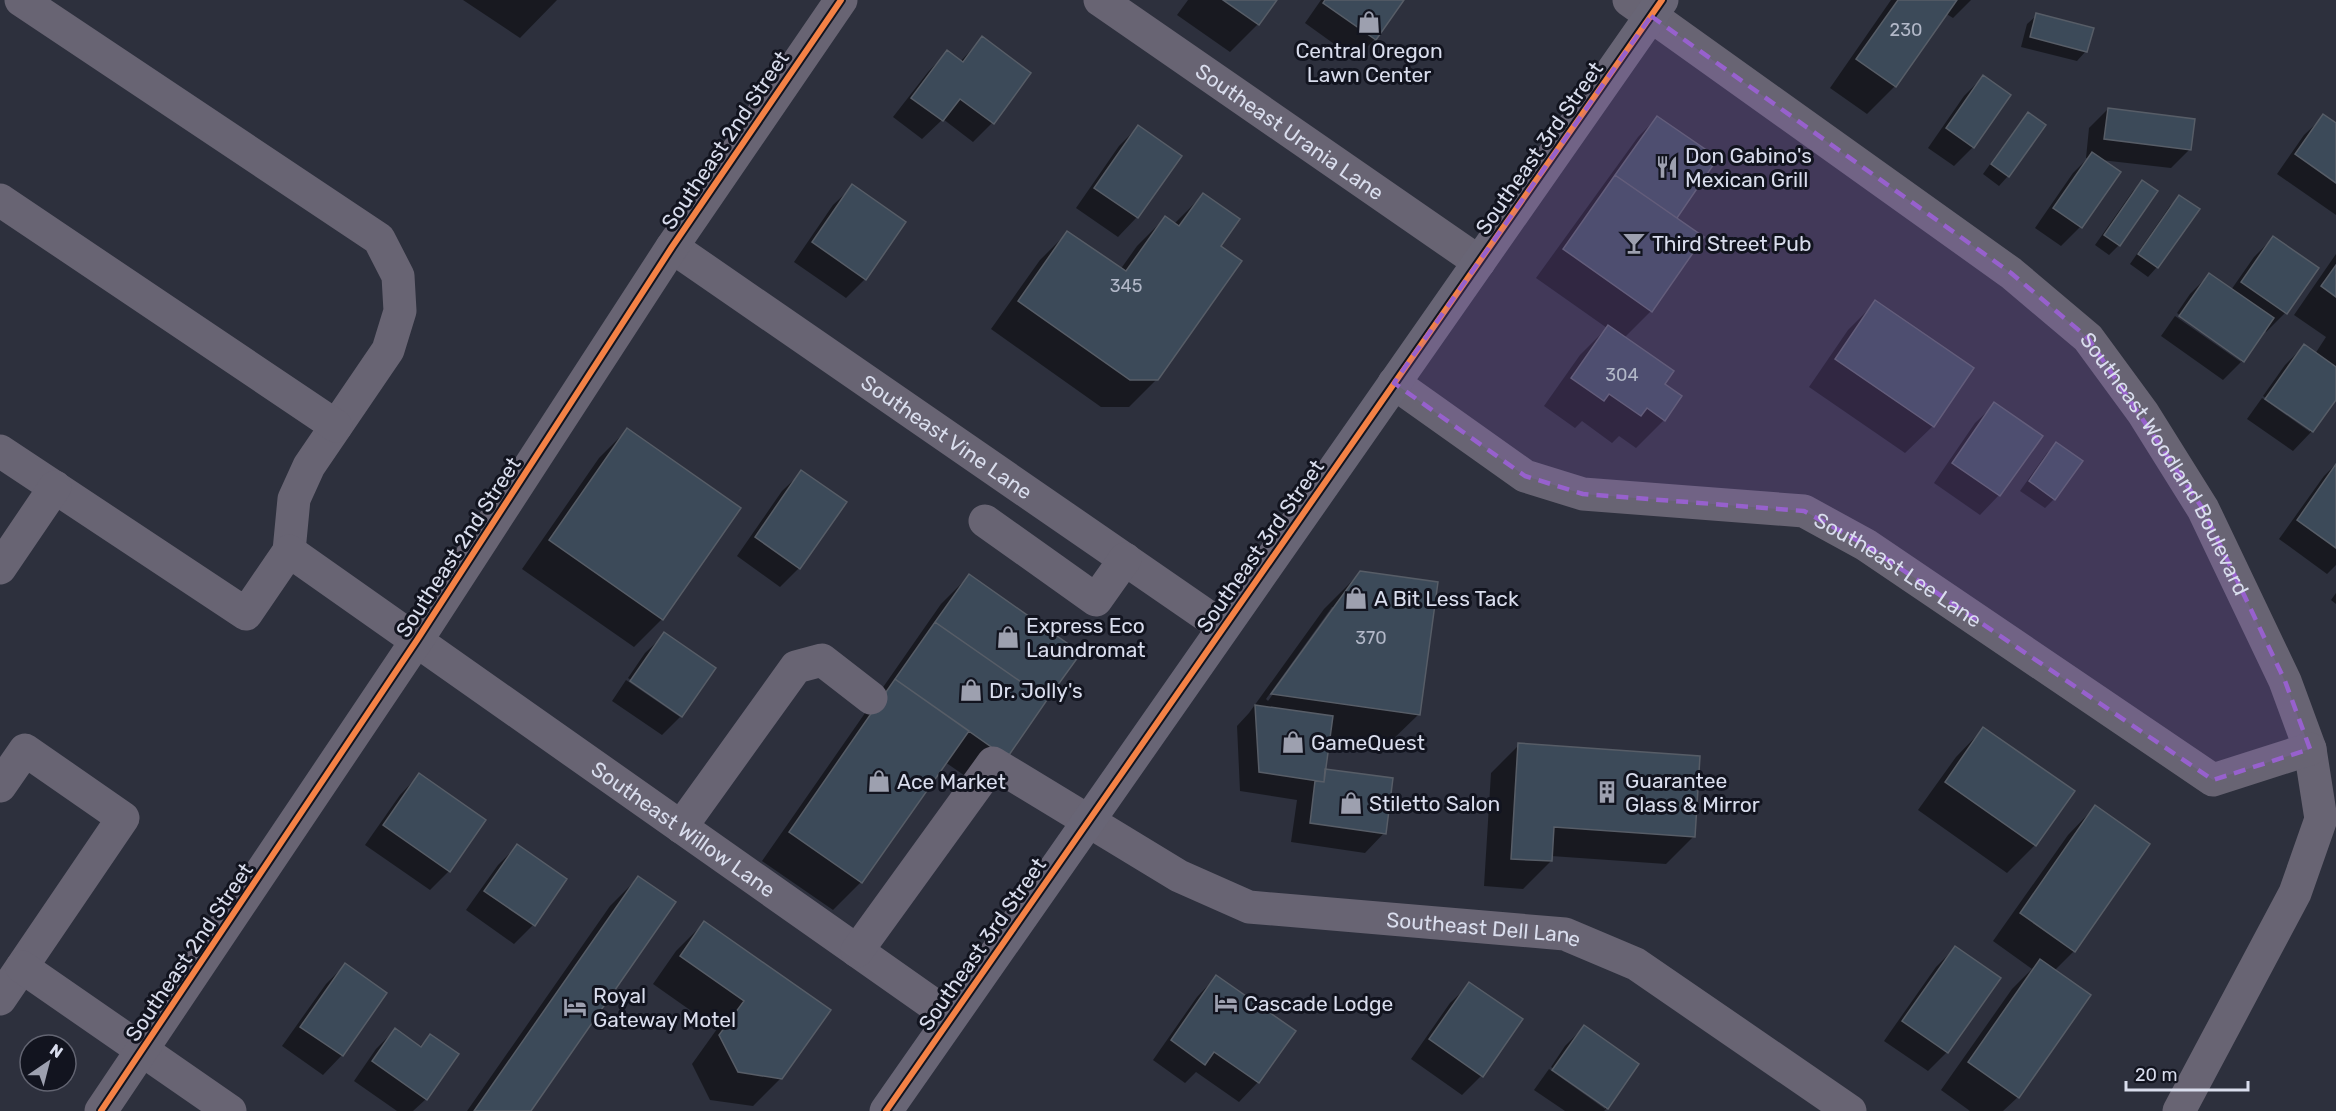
<svg xmlns="http://www.w3.org/2000/svg" width="2336" height="1111" font-family="Rubik,sans-serif">
	<rect width="100%" height="100%" fill="#2d303d"/>
	<!-- shadow -->
	<path fill="#0007" fill-rule="evenodd" d="M463 0H557L520 38Z
		M1188 0H1275L1258 24 1230 52 1177 15Z
		M1321 0H1402L1375 39 1355 59 1305 23Z
		M1891 0H1971L1953 18 1945 13 1895 86 1867 114 1830 88Z
		M2037 15 2086 51 2077 61 2021 47 2027 24Z
		M982 38 1029 74 992 123 973 142 943 119 922 139 893 117 928 72 947 52 960 62Z
		M1983 77 1973 147 1954 166 1928 148 1964 96Z
		M2108 109 2190 149 2171 168 2101 160 2080 227 2061 246 2035 228 2073 173 2088 158H2086L2089 128Z
		M2028 114 2008 176 1999 186 1983 174 2019 124Z
		M2324 116 2336 125V215L2277 174 2304 135Z
		M1657 118 1716 159 1675 218 1651 311 1624 338 1664 420 1636 448 1619 436 1612 443 1582 421 1575 428 1544 406 1580 355 1607 328 1536 278 1638 137Z
		M1138 127 1180 156 1137 217 1118 237 1076 208 1119 146Z
		M2143 182 2156 192 2119 245 2109 255 2095 245 2133 191Z
		M853 186 865 279 846 298 794 262 833 205Z
		M1203 195 1219 247 1157 379 1129 407H1101L991 329 1040 260 1068 232 1120 270 1137 246 1165 218 1174 224Z
		M2180 197 2198 209 2157 267 2148 277 2130 264 2170 206Z
		M2273 238 2317 268 2285 313 2266 332 2264 330 2242 361 2223 380 2161 336 2175 316 2241 362V358L2177 313 2190 294 2209 275 2231 290 2254 257Z
		M2336 254V397L2312 431 2293 451 2247 419 2262 398 2310 432V429L2263 396 2285 365 2304 346 2315 354 2326 337 2294 315Z
		M1876 302 1933 426 1905 453 1809 387 1848 330Z
		M1995 404 2040 436 1999 495 1980 515 1934 483 1975 423Z
		M627 430 662 619 634 647 522 569 599 458Z
		M2056 444 2054 499 2045 508 2020 491 2047 453Z
		M2336 464V565L2327 574 2279 539 2324 476Z
		M802 472 799 568 780 587 737 556 782 491Z
		M1360 573 1419 714 1383 749 1328 742 1324 770 1384 833 1365 853 1291 842 1297 800 1240 791 1237 726 1249 713 1324 609ZM1332 607H1335L1268 701 1266 699Z
		M969 576 1079 653 978 785 945 762 861 882 833 910 762 861 941 604Z
		M2336 593V604L2331 600Z
		M665 634 681 716 662 735 612 701 626 680 680 717V714L628 678 645 653Z
		M1983 729 2035 845 2007 873 1918 810 1956 757Z
		M1519 745 1694 836 1666 864 1551 856V861L1523 889 1484 886 1491 773Z
		M419 775 449 871 430 890 365 845 400 795Z
		M2095 807 2074 951 2054 971 2018 1097 2003 1111H1970L1941 1090 2012 989 2032 969 1993 941 2068 835Z
		M517 846 533 925 514 944 466 910 498 865Z
		M638 878 529 1111H467L610 906Z
		M704 923 828 1010 781 1078 753 1106 710 1100 692 1064 717 1029 653 984 676 951Z
		M1955 948 1947 1052 1928 1071 1884 1041 1936 967Z
		M345 965 385 993 342 1055 323 1075 282 1046 326 984Z
		M1216 977 1293 1031 1258 1082 1239 1102 1196 1072 1185 1083 1153 1060 1197 997Z
		M1470 984 1481 1076 1462 1095 1411 1059 1450 1003Z
		M1584 1027 1607 1108 1604 1111H1565L1534 1090 1549 1069 1605 1109V1105L1551 1067 1565 1046Z
		M395 1030 419 1047 430 1036 426 1099 413 1111H397L354 1081 376 1049Z"/>
	<!-- building -->
	<path fill="#3c4a59" stroke="#575d67" stroke-width="1.5" d="M1223 0H1277L1259 25Z
		M1325 0H1404L1376 40 1323 3Z
		M1898 0H1957L1896 87 1856 59Z
		M2036 13 2094 28 2087 52 2030 37Z
		M982 36 1031 73 994 124 960 99 943 121 911 98 947 50 963 62Z
		M1983 75 2011 95 1974 148 1946 128Z
		M2108 108 2195 119 2191 150 2104 139Z
		M2028 112 2046 125 2009 177 1991 164Z
		M2323 114 2336 123V183L2295 154Z
		M1657 116 1718 158 1677 218 1615 175Z
		M1138 125 1182 156 1138 218 1094 188Z
		M2092 152 2121 172 2082 228 2053 208Z
		M1615 175 1704 237 1652 312 1563 249Z
		M2142 180 2158 191 2120 246 2104 235Z
		M852 184 906 222 866 280 812 242Z
		M1203 193 1240 219 1221 246 1242 261 1158 380H1130L1018 301 1067 231 1126 271 1165 216 1179 226Z
		M2179 195 2200 209 2158 268 2138 254Z
		M2273 236 2319 268 2287 314 2241 282Z
		M2336 265V297L2321 286Z
		M2209 273 2274 318 2244 362 2179 316Z
		M1875 300 1974 368 1934 427 1835 359Z
		M1608 325 1674 371 1665 384 1682 396 1665 421 1647 408 1641 416 1609 394 1604 401 1571 378Z
		M2304 344 2336 367V400L2313 432 2265 399Z
		M1994 402 2043 436 2000 496 1952 463Z
		M627 428 741 508 663 620 549 540Z
		M2056 442 2083 461 2055 500 2029 481Z
		M2336 464V548L2297 520Z
		M801 470 847 502 800 569 755 537Z
		M1360 571 1438 582 1420 715 1271 694Z
		M969 574 1081 653 1047 700 935 622Z
		M935 622 1047 700 1007 758 895 679Z
		M664 632 716 668 682 717 630 681Z
		M895 679 969 731 862 883 789 832Z
		M1255 705 1333 716 1324 782 1259 772Z
		M1983 727 2075 791 2036 846 1945 782Z
		M1518 743 1700 756 1695 837 1554 827 1552 861 1511 859Z
		M1325 769 1393 778 1386 834 1310 823 1315 781 1324 782Z
		M419 773 486 820 450 872 383 825Z
		M2095 805 2150 844 2075 952 2020 913Z
		M517 844 567 879 535 926 484 891Z
		M638 876 676 902 531 1111H474Z
		M704 921 831 1010 782 1079 738 1072 719 1035 744 1001 680 956Z
		M1955 946 2001 978 1948 1053 1902 1021Z
		M2040 959 2091 995 2019 1098 1968 1062Z
		M345 963 387 993 343 1056 300 1027Z
		M1216 975 1296 1031 1259 1083 1214 1052 1205 1065 1171 1040Z
		M1469 982 1523 1019 1483 1077 1429 1039Z
		M1584 1025 1639 1064 1608 1109 1552 1070Z
		M395 1028 421 1047 430 1034 459 1054 427 1100 372 1061Z"/>
	<g fill="none" stroke-linecap="round" stroke-linejoin="round">
		<!-- minor -->
		<g stroke="#686473" stroke-width="33">
			<path d="M21 0 379 239 398 276 400 311 388 350 309 466 294 499 289 551"/>
			<path id="s1" d="M1100 0 1479 262"/>
			<path id="s2" d="M1629 0 2011 273 2088 338 2143 413 2203 509 2285 681 2310 749 2321 819 2295 893 2179 1111"/>
			<path d="M0 200 336 426"/>
			<path id="s3" d="M672 247 1223 627"/>
			<path id="s4" d="M1394 383 1525 476 1583 494 1804 511 1866 545 2213 780 2310 749"/>
			<path id="s5" d="M0 451 246 614 289 551 951 1017"/>
			<path d="M985 521 1096 600 1125 559"/>
			<path d="M0 568 55 487"/>
			<path d="M0 786 25 750 123 818 0 999"/>
			<path d="M681 827 796 667 822 660 871 698"/>
			<path id="s6" d="M857 951 993 763 1179 876 1249 907 1565 934 1636 964 1850 1111"/>
			<path d="M22 967 230 1111"/>
			<path d="M101 1111 417 640 672 247 841 0"/>
		</g>
		<!-- major -->
		<path stroke="#686575" stroke-width="33" d="M886 1111 1662 0"/>
		<!-- cycleway casing -->
		<g stroke="#12141f" stroke-width="10">
			<path id="cycleway" d="M101 1111 417 640 672 247 841 0
				M886 1111 1662 0"/>
		</g>
		<!-- cycleway -->
		<use href="#cycleway" stroke="#f48246" stroke-width="6"/>
	</g>
	<!-- marked area -->
	<path fill="#9761cd" fill-opacity="0.2" stroke="#9761cd" stroke-width="4.5" stroke-dasharray="12 8" stroke-linejoin="round" d="M1651 16 2011 273 2088 338 2203 509 2285 681 2310 749 2213 780 1866 545 1804 511 1583 494 1525 476 1394 383Z"/>
	<!-- icons -->
	<defs>
		<g id="shop-bare" transform="scale(1.8)"><path d="M-5-2.5h2.3a2.7 3.5 0 0 1 5.4 0H5L5.5 6h-11ZM-1.5-2.5h3a1.5 2.3 0 0 0-3 0Z" fill="#9da0af" stroke="#12141f" stroke-width="2.5" paint-order="stroke"/></g>
		<g id="restaurant-bare" transform="scale(1.8)"><path d="M-5-6h1v4h1v-4h1v4h1v-4h1v5L-1.5 .5V6h-2V.5L-5-1ZM5-6V6H3V1.5H1.5Q1.5-4 5-6Z" fill="#9da0af" stroke="#12141f" stroke-width="2.5" paint-order="stroke"/></g>
		<g id="bar-bare" transform="scale(1.8)"><path d="M-6-5H6L.8 .8V4.5H3.5V6h-7V4.5H-.8V.8Z" fill="#9da0af" stroke="#12141f" stroke-width="2.5" paint-order="stroke"/></g>
		<g id="building-bare" transform="scale(1.8)"><path d="M-4-6H4V6H1V3H-1V6H-4ZM-2.5-4.3h1.7v1.8h-1.7ZM.8-4.3h1.7v1.8H.8ZM-2.5-1h1.7V.8h-1.7ZM.8-1h1.7V.8H.8Z" fill="#9da0af" stroke="#12141f" stroke-width="2.5" paint-order="stroke"/></g>
		<g id="hotel-bare" transform="scale(1.8)"><path d="M-6-4.5h1.5V1H6V5H4.5V3h-9V5H-6ZM-4 0a1.8 1.8 0 1 1 3.6 0ZM.5 0V-2.5h3Q6-2.5 6 0Z" fill="#9da0af" stroke="#12141f" stroke-width="2.5" paint-order="stroke"/></g>
	</defs>
	<g fill-rule="evenodd">
		<use href="#shop-bare" x="1369" y="22"/>
		<use href="#restaurant-bare" x="1667" y="167"/>
		<use href="#bar-bare" x="1634" y="243"/>
		<use href="#shop-bare" x="1356" y="598"/>
		<use href="#shop-bare" x="1008" y="637"/>
		<use href="#shop-bare" x="971" y="690"/>
		<use href="#shop-bare" x="1293" y="742"/>
		<use href="#shop-bare" x="879" y="781"/>
		<use href="#building-bare" x="1607" y="792"/>
		<use href="#shop-bare" x="1351" y="803"/>
		<use href="#hotel-bare" x="1226" y="1003"/>
		<use href="#hotel-bare" x="575" y="1007"/>
	</g>
	<g text-anchor="middle" dominant-baseline="central" stroke-width="6" stroke-linejoin="round" paint-order="stroke">
		<!-- number labels -->
		<g font-size="18" fill="#b2b8c8">
			<text x="1906" y="30">230</text>
			<text x="1126" y="286">345</text>
			<text x="1622" y="375">304</text>
			<text x="1371" y="638">370</text>
		</g>
		<!-- poi labels -->
		<g font-size="21" fill="#d9dded" stroke="#12141f" text-anchor="start">
			<text x="1369" y="50" text-anchor="middle">Central Oregon<tspan x="1369" dy="24">Lawn Center</tspan></text>
			<text x="1685" y="155">Don Gabino's<tspan x="1685" dy="24">Mexican Grill</tspan></text>
			<text x="1652" y="243">Third Street Pub</text>
			<text x="1374" y="598">A Bit Less Tack</text>
			<text x="1026" y="625">Express Eco<tspan x="1026" dy="24">Laundromat</tspan></text>
			<text x="989" y="690">Dr. Jolly's</text>
			<text x="1311" y="742">GameQuest</text>
			<text x="1625" y="780">Guarantee<tspan x="1625" dy="24">Glass &amp; Mirror</tspan></text>
			<text x="897" y="781">Ace Market</text>
			<text x="1369" y="803">Stiletto Salon</text>
			<text x="593" y="995">Royal<tspan x="593" dy="24">Gateway Motel</tspan></text>
			<text x="1244" y="1003">Cascade Lodge</text>
		</g>
		<!-- street labels -->
		<g font-size="21" fill="#d9dded" stroke="#12141f">
			<text stroke="none"><textPath href="#s1" startOffset="231">Southeast Urania Lane</textPath></text>
			<text transform="translate(725 140) rotate(-56)">Southeast 2nd Street</text>
			<text transform="translate(1539 148) rotate(-55)">Southeast 3rd Street</text>
			<text stroke="none"><textPath href="#s3" startOffset="334">Southeast Vine Lane</textPath></text>
			<text stroke="none"><textPath href="#s2" startOffset="718">Southeast Woodland Boulevard</textPath></text>
			<text transform="translate(1260 546) rotate(-55)">Southeast 3rd Street</text>
			<text transform="translate(458 547) rotate(-57)">Southeast 2nd Street</text>
			<text stroke="none"><textPath href="#s4" startOffset="554">Southeast Lee Lane</textPath></text>
			<text stroke="none"><textPath href="#s5" startOffset="854">Southeast Willow Lane</textPath></text>
			<text stroke="none"><textPath href="#s6" startOffset="762">Southeast Dell Lane</textPath></text>
			<text transform="translate(982 944) rotate(-55)">Southeast 3rd Street</text>
			<text transform="translate(189 952) rotate(-56)">Southeast 2nd Street</text>
		</g>
	</g>
	<!-- north arrow -->
	<g transform="translate(48 1063) rotate(35)"><circle r="28" fill="#12141f" stroke="#626471" stroke-width="1.5"/>
	<path d="M0-4.5L10 22L0 15L-10 22Z" fill="#9da0af"/>
	<text y="-9" font-size="16" font-weight="bold" text-anchor="middle" fill="#d9dded">N</text>
	</g>
	<!-- scale -->
	<path d="M2126 1081v9h122v-9" fill="none" stroke="#d9dded" stroke-width="3"/>
	<text x="2135" y="1081" font-size="18" fill="#d9dded" stroke="#12141f" stroke-width="4.5" paint-order="stroke">20 m</text>
</svg>
